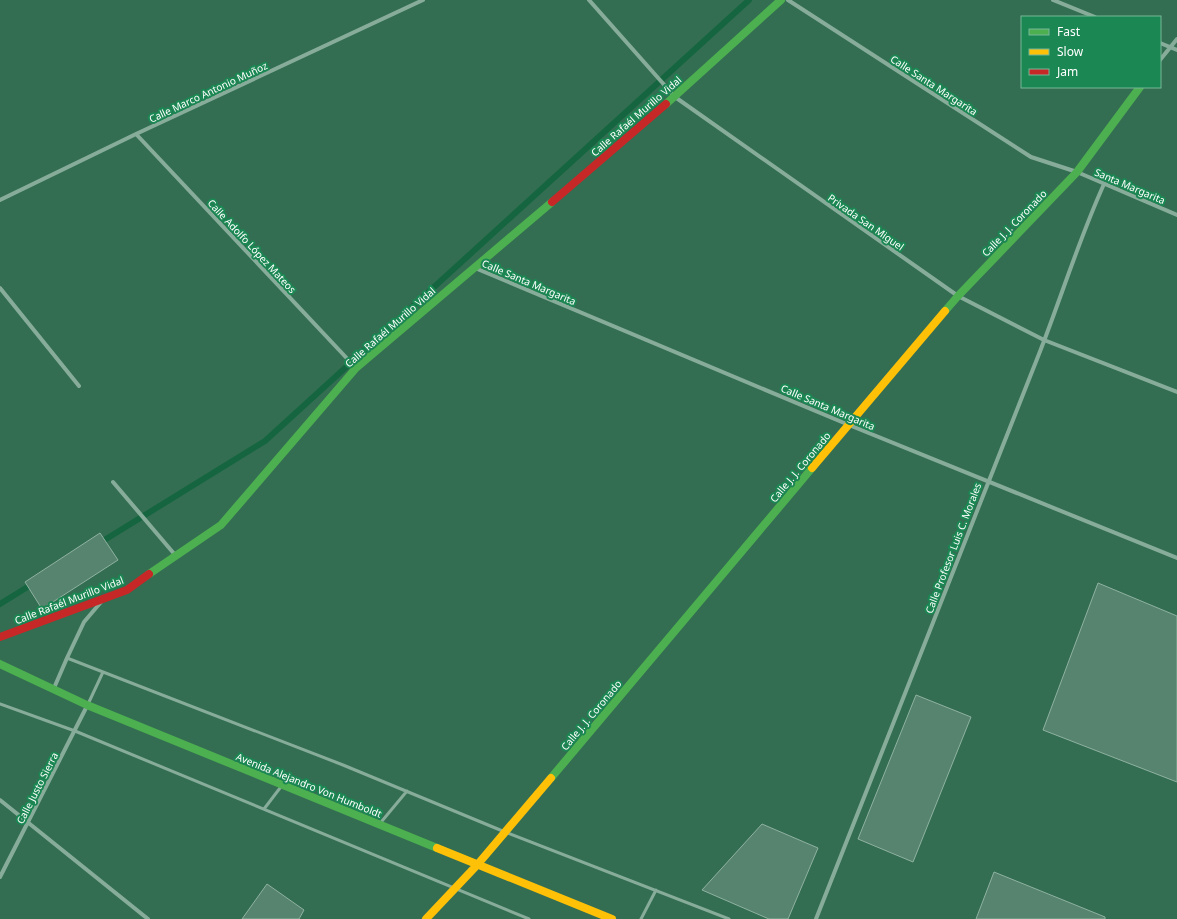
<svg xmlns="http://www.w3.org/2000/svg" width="1177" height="919" font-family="'Noto Sans',sans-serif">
	<rect width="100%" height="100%" fill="#346e52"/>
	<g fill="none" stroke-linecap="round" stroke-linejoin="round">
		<!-- stream -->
		<path stroke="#156640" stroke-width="6" d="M98 544 265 441 749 0
			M0 604 34 583"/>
	</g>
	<!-- building -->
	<path fill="#57846e" stroke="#8fb2a1" d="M100 533 118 560 42 609 25 582Z
		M1098 583 1177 616V782L1043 730Z
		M916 695 971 717 913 862 858 839Z
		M762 824 818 848 788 919H769L702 890Z
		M994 872 1105 917V919H976Z
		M267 884 304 910 299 919H242Z"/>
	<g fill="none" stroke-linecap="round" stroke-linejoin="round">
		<!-- lane -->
		<path stroke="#87ad9a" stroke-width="3" d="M67 658 343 765 505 832 729 919
			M89 702 103 672
			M0 704 75 731 529 919
			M264 809 280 788
			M382 821 407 791
			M641 919 656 890"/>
		<!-- street -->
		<path stroke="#87ad9a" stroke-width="4" d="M589 0 675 97 958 296 1044 340 1177 392
			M788 0 1031 157 1077 172 1177 215
			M1053 0 1095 17
			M1160 43 1177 50
			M1160 60 1177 39
			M136 134 356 368
			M0 200 136 134 423 0
			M475 268 849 425 1177 558
			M0 288 79 386
			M113 482 176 556
			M54 688 67 658 84 622 101 602
			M0 800 148 919
			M0 877 87 706
			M816 919C890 731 963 542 1039 354 1061 298 1079 239 1104 184"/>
		<!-- fast -->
		<path stroke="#4caf50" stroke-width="8" d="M666 104 781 0
			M945 311 958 296 1077 172 1140 87
			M149 574 221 525 356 368 552 202
			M0 664 87 705 437 848
			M551 778 812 468"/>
		<!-- slow -->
		<path stroke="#ffc107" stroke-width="8" d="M812 468 945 311
			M437 848 612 919
			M426 919 478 864 551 778"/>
		<!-- jam -->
		<path stroke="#c62828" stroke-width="8" d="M552 202 666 104
			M0 637 127 590 149 574"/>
	</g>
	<g text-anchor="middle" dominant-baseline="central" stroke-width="4" stroke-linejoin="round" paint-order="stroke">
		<!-- street labels -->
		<g font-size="10" fill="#fff" stroke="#1b8753">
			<text transform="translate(934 85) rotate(33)">Calle Santa Margarita</text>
			<text transform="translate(208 92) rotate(-25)">Calle Marco Antonio Muñoz</text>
			<text transform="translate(636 116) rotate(-41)">Calle Rafaél Murillo Vidal</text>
			<text transform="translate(1130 186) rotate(23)">Santa Margarita</text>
			<text transform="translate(866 222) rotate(35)">Privada San Miguel</text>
			<text transform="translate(1014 223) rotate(-46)">Calle J. J. Coronado</text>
			<text transform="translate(252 246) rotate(47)">Calle Adolfo López Mateos</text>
			<text transform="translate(529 282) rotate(23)">Calle Santa Margarita</text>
			<text transform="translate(390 327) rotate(-41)">Calle Rafaél Murillo Vidal</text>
			<text transform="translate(828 407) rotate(23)">Calle Santa Margarita</text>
			<text transform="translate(800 467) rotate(-50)">Calle J. J. Coronado</text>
			<text transform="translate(953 548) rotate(-69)">Calle Profesor Luis C. Morales</text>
			<text transform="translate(69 600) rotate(-21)">Calle Rafaél Murillo Vidal</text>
			<text transform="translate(591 715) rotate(-50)">Calle J. J. Coronado</text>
			<text transform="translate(309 785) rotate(22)">Avenida Alejandro Von Humboldt</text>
			<text transform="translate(37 788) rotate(-63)">Calle Justo Sierra</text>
		</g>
	</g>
	<!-- legend -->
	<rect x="1021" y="16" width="140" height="72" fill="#1b8753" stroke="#76b798"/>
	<rect x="1029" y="29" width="20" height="6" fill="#4caf50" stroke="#76b798"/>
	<text x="1057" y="36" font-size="12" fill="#ffffff">Fast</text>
	<rect x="1029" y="49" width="20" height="6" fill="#ffc107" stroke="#76b798"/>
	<text x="1057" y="56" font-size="12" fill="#ffffff">Slow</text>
	<rect x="1029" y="69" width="20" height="6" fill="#c62828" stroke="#76b798"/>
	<text x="1057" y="76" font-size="12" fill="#ffffff">Jam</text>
</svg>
